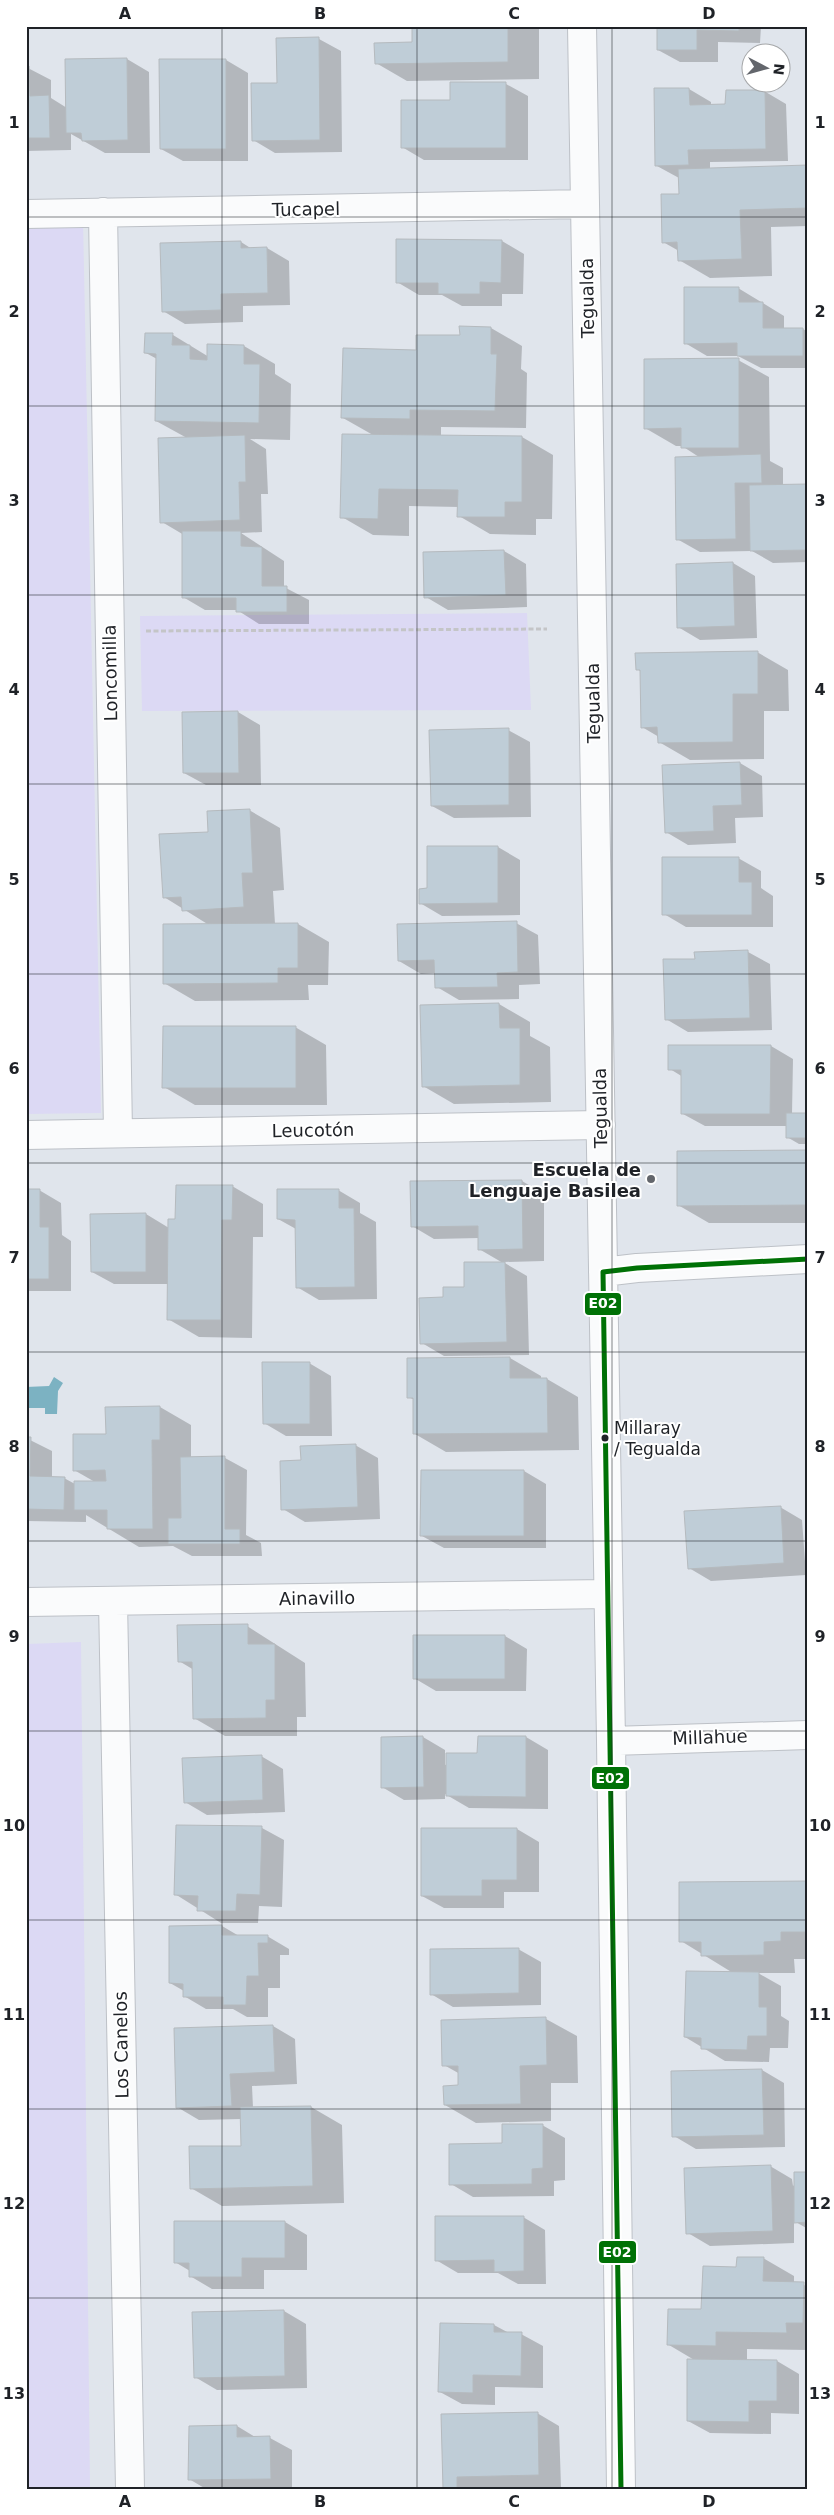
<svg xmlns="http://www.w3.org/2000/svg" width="834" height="2515" font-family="'DejaVu Sans',sans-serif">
	<rect width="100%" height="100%" fill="#e0e5ec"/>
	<!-- green -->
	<path fill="#dcd9f4" d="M83 220 101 1113 26 1114V221Z
		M527 613 531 710 142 711 140 616Z
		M81 1642 90 2489H26V1644Z"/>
	<!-- water -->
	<path fill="#7cb2c2" d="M54 1377 63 1383 58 1391 57 1414H45V1408H26V1387L49 1386Z"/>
	<!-- shadow -->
	<path fill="#0003" d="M413 26H539V79L407 81 376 63 413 43Z
		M658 26H761L760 43 718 42V62H680L658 50Z
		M277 39H319L341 51 342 152 275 153 253 140 278 84Z
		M127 59 149 72 150 153H105L71 134V150L26 151V67L51 80V98L67 108Z
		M226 60 248 73V161H183L161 149Z
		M506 84 528 96V160H424L402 147 452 102Z
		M689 89 711 102V105H727L764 91 786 104 788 161 710 162V169L808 166V226L771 227 772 276 710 278 679 260V251L663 242 680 195 679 178 657 166Z
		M502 241 524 254 523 294H502V306H462L442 295H419L397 282Z
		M241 242 252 249 267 248 289 261 290 305 243 306V322L185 324 163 311Z
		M738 288 784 316V329H803L808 332V368H761L738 356H707L685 343Z
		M460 327 491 328 522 346 521 369 527 373 526 428 441 427V436L522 437 553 455 552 519H536V535L490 534 459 516V507L409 506V536L373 535 342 517 373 435 343 418 417 351 461 336Z
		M173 335 209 357 244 346 275 364V374L291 384 290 440 250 439 266 449 268 494H261L262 532 241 533 284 561V587L309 600V624H259L237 610H205L183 597 184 535 162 522 187 438 156 421 157 359 146 353Z
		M738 360 769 377 770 461 783 468V485H808V562L773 563 752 551 700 552 677 539 699 457 682 446H676L645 428Z
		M504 551 526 564 527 607 448 610 426 597 424 553Z
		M733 563 755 576 757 638 700 640 678 627Z
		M757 652 788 670 789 711H764V759L690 760 659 742V737L642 727V672L637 669Z
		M238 712 260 725 261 785H206L184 773V713Z
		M508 730 530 742 531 817 454 818 432 806Z
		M740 763 762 776 763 817 735 818 736 843 688 845 666 832Z
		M249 810 280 828 284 890 273 891 275 924H298L329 942 328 985H308L309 1000 195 1001 164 983 209 925 164 897 210 833Z
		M498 847 520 860V915L442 916 420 903 428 890Z
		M738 858 761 871V888L773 896V927H686L664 914Z
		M516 923 538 935 540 984 519 985V999L459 1000 437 987 436 973 421 974 399 961Z
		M748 952 770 964 772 1030 688 1032 666 1019 696 960V953Z
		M499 1004 530 1022V1036L550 1047 551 1102 454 1104 423 1086Z
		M295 1027 326 1045 327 1105H195L164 1087Z
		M771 1046 793 1059 792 1114 808 1115V1144H799L787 1137V1126H705L683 1114V1077L670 1069Z
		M808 1151V1223H709L678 1205Z
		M522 1181 544 1194V1261L503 1262 527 1276 529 1355 444 1356 422 1343 445 1298 465 1288 503 1263 479 1249V1238L434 1239 412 1226Z
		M232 1186 263 1204V1237H253L252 1338 199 1337 168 1319 169 1284H114L92 1272 146 1214 169 1228 176 1220Z
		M26 1190H39L61 1203 62 1235 71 1241V1291H26Z
		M338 1190 360 1203V1213L376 1222 377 1299 319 1300 297 1287 296 1229 278 1219Z
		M510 1358 541 1376V1379H547L578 1397 579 1450 446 1452 415 1434V1400L408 1397Z
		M309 1363 331 1376 332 1436H286L264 1423Z
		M160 1407 191 1425V1458H225L247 1470 246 1535 261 1543 262 1556H192L173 1546 139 1547 86 1515V1522L26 1521V1438L52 1451V1478H64L75 1484 95 1482 74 1470 107 1435Z
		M355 1445 378 1458 380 1519 305 1522 283 1509 302 1462Z
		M422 1471H524L546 1484V1548H444L422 1536Z
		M780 1507 802 1520 806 1575 711 1581 689 1568Z
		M247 1626 305 1663 306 1717H297V1736H225L194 1718V1670L179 1661Z
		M505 1636 527 1649 526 1691H436L414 1678Z
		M423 1737 445 1750V1765L526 1737 548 1750V1809L469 1808 445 1794V1799L404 1800 382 1787Z
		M261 1756 283 1769 285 1812 207 1815 185 1802Z
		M262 1828 284 1840 282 1907 259 1906 258 1923H221L175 1894Z
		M517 1829 539 1842V1892H504V1908H444L422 1896Z
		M808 1882V1959H794L795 1973H758L781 1986V2016L789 2021 788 2048H770L769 2062 725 2061 685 2037 733 1973 681 1941Z
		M222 1926 239 1936H267L289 1949V1955H280V1988H268V2017H247L233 2009H206L184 1996V1991L170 1983Z
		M518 1949 541 1962V2005L453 2007 431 1994Z
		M546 2019 577 2036 578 2083H551V2121L476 2123 445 2105 460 2086V2074L444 2065Z
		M273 2026 295 2039 297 2084 252 2086 253 2108 311 2107 342 2125 344 2203 222 2206 191 2188 242 2147 241 2119 199 2120 177 2107Z
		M762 2070 784 2083 785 2147 696 2149 674 2136Z
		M542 2125 565 2138V2180L554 2181V2196L473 2197 451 2184 503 2144Z
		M770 2166 792 2179 793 2186 808 2173V2229L794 2221V2243L710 2246 688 2233Z
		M523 2217 545 2230 546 2284H518L498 2273H458L436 2260Z
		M285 2222 307 2235V2270H264V2289H212L190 2276V2271L175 2262Z
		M763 2258 794 2276V2283L808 2286V2350L747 2349V2361H777L799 2374V2414L771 2413V2434L710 2433 688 2421 696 2361 669 2345 703 2311 738 2268Z
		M284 2311 306 2324 307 2388 217 2390 195 2377Z
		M494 2325 509 2333 521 2334 543 2346V2388L495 2387V2405L462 2404 440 2392Z
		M537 2413 559 2426 561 2487 444 2489 443 2415Z
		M237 2426 257 2438H270L292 2450V2489H206L189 2479Z"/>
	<!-- building -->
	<path fill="#bfcdd7" stroke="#b5babe" d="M412 26H508V62L375 64 374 43 412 42Z
		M657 26H739V31L697 30V50H657Z
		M319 37 320 140 252 141 251 83H277L276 38Z
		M127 58 128 140 82 141 81 133H66L65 59Z
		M159 59H226V149H160Z
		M26 66H29L30 96 49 95 50 138H26Z
		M450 82H506V148H401V100H450Z
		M654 88H689L690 105 725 104 726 90H765L766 149 688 150 689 165 655 166Z
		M808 165V208L740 210 742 259 678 261 677 242 662 243 661 194H679L678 169Z
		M396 239 502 240 501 283 480 282V294H438V283H396Z
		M241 241V248L267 247 268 293 221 294V310L162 312 160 243Z
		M684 287H739V302H763V328H803V356H737V343L684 344Z
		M459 326 491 327V354H497L495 411 410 410V419L341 418 343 348 416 350V335H460Z
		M145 333H173L172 345H190V359L207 360V344L244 345V364H260L259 423 155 421 156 354 144 353Z
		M739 358V448H681V428L644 429V359Z
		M342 434 522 436V502H505V517H457L458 490 379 489 378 519 340 518Z
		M245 435 246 482H239L240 520 160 523 158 438Z
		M761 454 762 483H735L736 539 676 540 675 457Z
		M808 484V550L750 551 749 485Z
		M182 531H241V546L262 547V586H287V612H236V598H182Z
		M504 550 506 595 424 598 423 552Z
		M733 562 735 626 677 628 676 564Z
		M758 651V694H733V742L658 743 657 727 641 728 640 670H636L635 653Z
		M238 711 239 773H183L182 712Z
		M509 728V805L431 806 429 730Z
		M740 762 742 805 713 806 714 831 665 833 662 765Z
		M250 809 253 873H242L244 907 182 911 181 897 163 898 159 834 208 832 207 811Z
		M427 846H498V903L419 904V889L427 888Z
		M662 857H739V882H752V915H662Z
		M517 921 518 972 497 973 498 987 435 988 434 960 398 961 397 924Z
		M298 923V968H278V983L163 984V924Z
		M748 950 750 1018 665 1020 663 959H695L694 952Z
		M499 1003 500 1028H520V1085L422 1087 420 1005Z
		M163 1026H296V1088H162Z
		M668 1045H771L770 1114H681V1070H668Z
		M786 1113H808V1138H786Z
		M808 1150V1205L677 1206V1151Z
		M522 1180 523 1249 478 1250V1226L411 1227 410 1181Z
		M176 1185H233L232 1220H222L221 1320H167L168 1219H175Z
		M26 1189H40V1227H49V1279H26Z
		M277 1189H339V1208H354L355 1287 296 1288 295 1220 277 1219Z
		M146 1213V1272H91L90 1214Z
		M464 1262H505L507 1342 420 1344 419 1298 443 1297V1287H464Z
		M510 1357V1378H547L548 1433 413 1434V1398H407V1358Z
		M262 1362H310V1424H263Z
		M160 1406V1440H152L153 1529H107V1510H74V1481H106L105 1470 73 1471V1434H106L105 1407Z
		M26 1437H31L30 1476 65 1477 64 1510 26 1509Z
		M356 1444 358 1507 281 1510 280 1461 301 1460 300 1446Z
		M225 1456V1529H240V1544H168V1518H181L180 1457Z
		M421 1470H524V1536H420Z
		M781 1506 784 1563 688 1569 684 1511Z
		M248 1624V1644H275V1700H266V1718L193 1719 192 1662H178L177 1625Z
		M413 1635H505V1679H413Z
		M423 1736 424 1787 381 1788V1737Z
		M478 1736H526V1797L446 1796V1753H477Z
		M262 1755 263 1800 184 1803 182 1758Z
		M176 1825 262 1826 260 1895 237 1894 236 1911H197L198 1896 174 1895Z
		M421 1828H517V1880H482V1896H421Z
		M808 1881V1932H781V1941L764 1942V1955L701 1956V1942H679V1882Z
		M222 1925V1935H268V1943H258L259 1976H247L246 2005H223V1997H183V1984L169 1983V1926Z
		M519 1948V1993L430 1995V1949Z
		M686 1971 759 1972V2007H767V2036H748L747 2050 701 2049V2038L684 2037Z
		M546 2017 547 2065 520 2066 521 2104 444 2105 443 2086 458 2085V2066H442L441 2020Z
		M273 2025 275 2072 230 2074 232 2106 176 2108 174 2028Z
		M762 2069 764 2135 672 2137 671 2071Z
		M311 2106 313 2186 190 2189 189 2146H241L240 2107Z
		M502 2124H543V2168L532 2169V2184L449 2185V2144L502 2143Z
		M771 2165 773 2231 686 2234 684 2168Z
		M794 2172H808V2222L794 2223Z
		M435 2216H524V2271L494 2272V2260L435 2261Z
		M174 2221H285V2258H242V2277H189V2263H174Z
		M737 2257H764L763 2281 804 2282 803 2323H786L787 2333 716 2332V2346L667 2345 668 2309H701L703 2266 736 2267Z
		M284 2310 285 2376 194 2378 192 2312Z
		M440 2323 494 2324V2332H522L521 2376 473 2375V2393L438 2392Z
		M687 2359 777 2360V2401H749V2422L687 2421Z
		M538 2412 539 2475 457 2477V2489H443L441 2414Z
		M237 2425V2437L270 2436 271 2479 188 2480 189 2426Z"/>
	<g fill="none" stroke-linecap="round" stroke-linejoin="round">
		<!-- street casing -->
		<g stroke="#bdc1c7" stroke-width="30">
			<path id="street" d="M582 26 611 1741 621 2489
				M103 212 118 1133
				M26 214 585 204
				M26 1135 601 1125
				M603 1272 637 1268 808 1259
				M113 1601 130 2489
				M26 1602 608 1594
				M611 1741 808 1735"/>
		</g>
		<!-- path -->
		<path stroke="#c4c5c7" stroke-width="3" stroke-dasharray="5 2.5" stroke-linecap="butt" d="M146 631 547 629"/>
		<!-- street -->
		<use href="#street" stroke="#fafbfc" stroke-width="28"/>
		<!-- bus-1 casing -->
		<g stroke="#fff" stroke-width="9">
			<path id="bus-1" d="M621 2489 603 1272 637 1268 808 1259"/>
		</g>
		<!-- bus-1 -->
		<use href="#bus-1" stroke="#007106" stroke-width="5"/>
	</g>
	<!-- grid -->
	<path fill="none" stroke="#1f2227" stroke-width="1" stroke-opacity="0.55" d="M222 26V2489M417 26V2489M612 26V2489M26 217H808M26 406H808M26 595H808M26 784H808M26 974H808M26 1163H808M26 1352H808M26 1541H808M26 1731H808M26 1920H808M26 2109H808M26 2298H808"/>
	<!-- markers -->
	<circle fill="#63666c" stroke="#fff" stroke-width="2" cx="651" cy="1179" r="5"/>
	<circle fill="#1f2227" stroke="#fff" stroke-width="2" cx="605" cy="1438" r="4.5"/>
	<g text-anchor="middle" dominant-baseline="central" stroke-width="4" stroke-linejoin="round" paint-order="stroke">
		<!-- bus labels -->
		<g font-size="17" fill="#1f2227" stroke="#fff" text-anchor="start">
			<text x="614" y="1428">Millaray<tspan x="614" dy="21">/ Tegualda</tspan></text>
		</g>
		<!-- street labels -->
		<g font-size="18" fill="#1f2227" stroke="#fff">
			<text transform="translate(306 209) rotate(-1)">Tucapel</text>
			<text transform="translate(587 298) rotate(-91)">Tegualda</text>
			<text transform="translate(110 673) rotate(-91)">Loncomilla</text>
			<text transform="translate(593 703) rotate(-91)">Tegualda</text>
			<text transform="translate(600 1108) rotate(-91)">Tegualda</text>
			<text transform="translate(313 1130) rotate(-1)">Leucotón</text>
			<text transform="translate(317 1598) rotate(-1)">Ainavillo</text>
			<text transform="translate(710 1737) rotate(-2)">Millahue</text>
			<text transform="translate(121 2045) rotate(-91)">Los Canelos</text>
		</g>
		<!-- poi labels -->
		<g font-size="18" font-weight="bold" fill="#1f2227" stroke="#fff" text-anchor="end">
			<text x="641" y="1169">Escuela de<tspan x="641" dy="21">Lenguaje Basilea</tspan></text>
		</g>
	</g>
	<g stroke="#fff" stroke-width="2">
		<rect x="584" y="1292" width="38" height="24" rx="5" fill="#007106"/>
		<rect x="591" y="1766" width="39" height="24" rx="5" fill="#007106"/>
		<rect x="598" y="2240" width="39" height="24" rx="5" fill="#007106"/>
	</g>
	<g font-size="14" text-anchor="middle" font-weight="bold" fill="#fff">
		<text x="603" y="1308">E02</text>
		<text x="610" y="1783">E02</text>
		<text x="617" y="2257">E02</text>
	</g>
	<!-- border -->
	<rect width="834" height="2515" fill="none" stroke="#ffffff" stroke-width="55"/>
	<!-- north arrow -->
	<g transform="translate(766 68) rotate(96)"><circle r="24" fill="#ffffff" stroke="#a5a7a9"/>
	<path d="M0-4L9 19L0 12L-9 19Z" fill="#63666c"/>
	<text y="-8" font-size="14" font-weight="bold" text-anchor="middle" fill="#1f2227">N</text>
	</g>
	<rect x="28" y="28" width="778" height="2460" fill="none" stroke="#1f2227" stroke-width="2"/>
	<g font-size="16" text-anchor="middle" font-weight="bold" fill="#1f2227">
		<text x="125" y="19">A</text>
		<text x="320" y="19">B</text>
		<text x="514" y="19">C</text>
		<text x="709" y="19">D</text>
		<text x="14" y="128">1</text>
		<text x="820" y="128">1</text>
		<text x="14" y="317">2</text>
		<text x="820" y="317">2</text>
		<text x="14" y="506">3</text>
		<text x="820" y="506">3</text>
		<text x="14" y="695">4</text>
		<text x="820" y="695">4</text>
		<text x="14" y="885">5</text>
		<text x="820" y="885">5</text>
		<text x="14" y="1074">6</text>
		<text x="820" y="1074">6</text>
		<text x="14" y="1263">7</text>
		<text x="820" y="1263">7</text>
		<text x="14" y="1452">8</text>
		<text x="820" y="1452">8</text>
		<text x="14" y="1642">9</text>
		<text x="820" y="1642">9</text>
		<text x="14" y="1831">10</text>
		<text x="820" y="1831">10</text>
		<text x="14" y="2020">11</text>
		<text x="820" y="2020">11</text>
		<text x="14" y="2209">12</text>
		<text x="820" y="2209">12</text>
		<text x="14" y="2399">13</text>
		<text x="820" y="2399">13</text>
		<text x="125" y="2507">A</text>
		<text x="320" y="2507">B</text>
		<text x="514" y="2507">C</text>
		<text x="709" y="2507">D</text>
	</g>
</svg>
